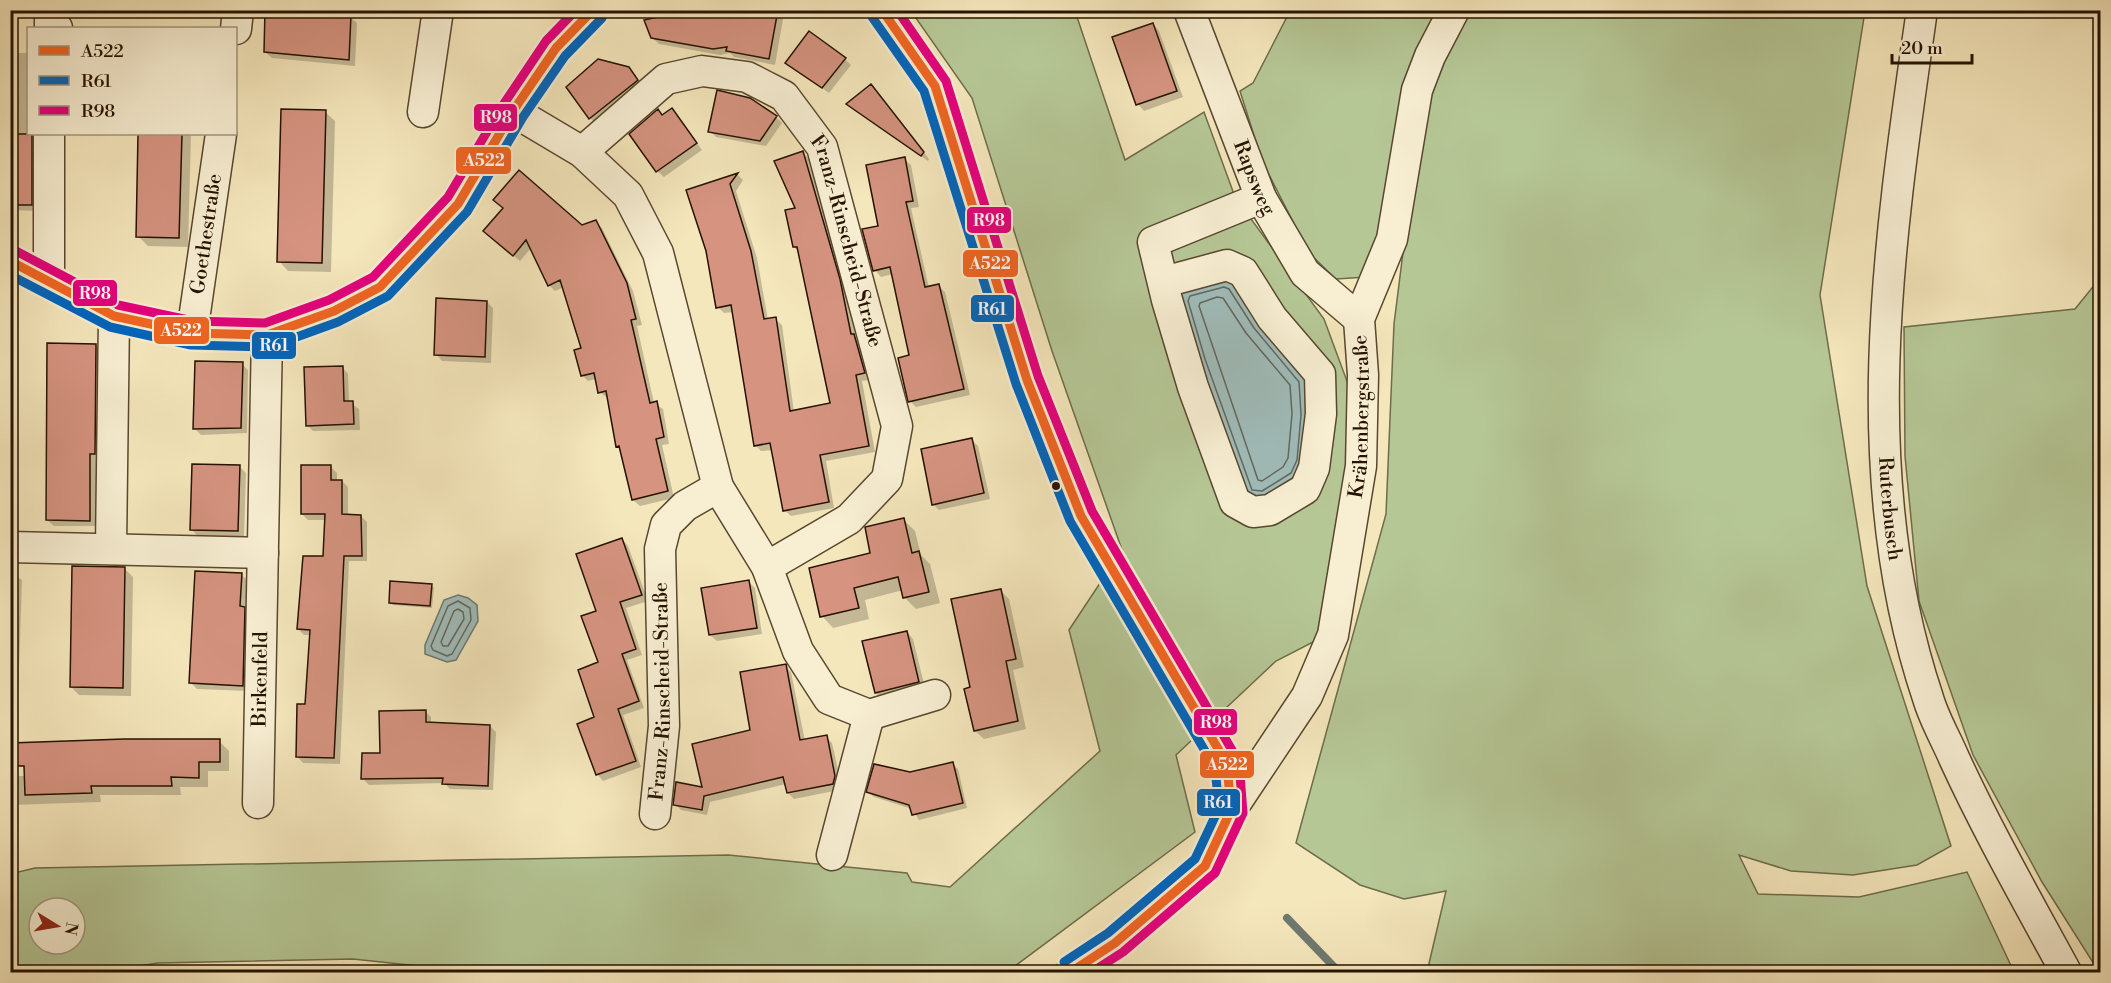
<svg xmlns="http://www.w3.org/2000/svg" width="2111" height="983" font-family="'Libre Bodoni',serif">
	<rect width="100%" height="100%" fill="#f5e7bc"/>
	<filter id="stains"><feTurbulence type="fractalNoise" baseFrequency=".00333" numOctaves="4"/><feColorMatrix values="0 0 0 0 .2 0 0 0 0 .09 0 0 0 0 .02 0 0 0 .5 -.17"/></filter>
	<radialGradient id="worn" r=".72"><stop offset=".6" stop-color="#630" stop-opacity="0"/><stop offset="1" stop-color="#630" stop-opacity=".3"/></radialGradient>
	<!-- green -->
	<path fill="#b6c796" stroke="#6e6c4b" stroke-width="1.5" fill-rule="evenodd" d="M911 11H1075L1125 160 1204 112 1235 197 1324 319 1351 392 1347 495 1317 640 1276 661 1176 755 1195 832 1007 972H475L353 959 158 963 101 972H11L10 874 35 868 728 855 907 873 912 882 950 887 1100 751 1069 630 1122 550 1052 351 972 98ZM39 908H75V944H39Z
		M1290 11H1438L1366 277 1336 279 1309 253 1262 161 1240 91 1253 83Z
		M1468 11H1865L1820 295 1867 586 1951 846 1917 865 1853 875 1791 871 1739 855 1758 894 1859 897 1967 872 2014 972H1427L1446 891 1404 899 1360 885 1296 843 1386 514 1394 324 1416 149 1442 60Z
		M2100 278V972H2099L2042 882 1973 755 1919 601 1905 456 1904 327 2075 309Z"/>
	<!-- water -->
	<path fill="#a0bdbb" stroke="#6f7970" stroke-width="1.5" d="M1227 273 1312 376 1301 481 1249 505 1192 363 1179 286Z
		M458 595 468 598 477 605 478 621 456 660 447 662 425 654V645L444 600Z"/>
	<!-- shadow -->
	<path fill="#0003" d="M267 10H313V15L350 17 357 23 355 66 272 58 265 52Z
		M777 13 783 19 775 65 734 57 730 53 720 55 659 44 652 37Z
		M1153 24 1159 31 1183 97 1144 111 1138 104Z
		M10 53H28V134H36L38 211 10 210Z
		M845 59 851 65 829 93 787 63Z
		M635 76 643 87 596 124 590 118Z
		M877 92 929 159 928 161 848 104Z
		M672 109 702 150 664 177 657 171 658 111 663 116Z
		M325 112 335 121 331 272 288 271 279 261Z
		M776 117 782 123 766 146 716 137 710 131Z
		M140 134H191L188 247 148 246 138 236Z
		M803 153 809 159 845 287 856 338 860 342 870 380 862 381 875 452 826 461 834 508 791 516 784 510 773 450 761 451 755 445 734 312 724 313 718 307 707 251 688 191 737 174 743 180 736 191 757 258 768 320 775 319 782 325 794 412 832 405 799 252 794 247Z
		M904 159 911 165 919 207 911 208 929 288 939 286 945 292 970 395 916 407 910 401 911 356 893 274 881 277 875 270 880 227Z
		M595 222 602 228 633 291 642 325 637 326 654 403 663 409 669 444 662 445 674 498 640 506 633 500 621 450 618 446 608 398 599 392 596 379 588 381 582 375 583 349 564 287 555 291 549 285 532 247 520 261 491 237 582 226Z
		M487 302 493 308 491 363 442 361 436 354Z
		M96 345 102 352 101 460H96V526H54L47 520Z
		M242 364 248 370 247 433 201 435 195 429Z
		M342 367 348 374 349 402 359 409 360 430 313 431 307 425Z
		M972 440 978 446 990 499 939 510 933 504Z
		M239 466 246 473 244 537 198 536 192 530Z
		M331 467 337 473V481H342L348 487V516H361L367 522V561H349L340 764 303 763 297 756 306 706 311 635H304L298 629 325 558 326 520H308L302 514Z
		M903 519 915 531 921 555 930 564 940 603 916 609 904 597 903 590 865 600 869 619 833 628 822 616Z
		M622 539 628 546 648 601 626 608 642 655 627 660 644 708 623 715 641 767 603 781 597 774 598 612Z
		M125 569 133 577 131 696 79 695 71 687Z
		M10 572 22 580 18 698H10Z
		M242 575 248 581 246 611 250 614 249 691 197 689 191 683Z
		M749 582 755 588 762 634 717 641 710 635Z
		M431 585 434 588 432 608 393 605 390 603Z
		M1000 590 1009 599 1024 667 1013 670 1026 729 984 739 975 731 972 689Z
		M907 632 913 639 925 688 882 699 876 693Z
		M785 666 791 672 805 741 826 737 832 743 841 782 839 790 794 799 788 793 786 784 710 802 707 815 681 810 675 804 704 789 752 731Z
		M425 711 431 717V724L490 726 496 732 493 790 450 789 444 783 369 785 363 779Z
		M219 741 229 751V771H208V787H180L181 795H100L101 802 10 805V776H26Z
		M952 764 958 769 967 808 919 820 912 809 874 797 868 792 910 774Z"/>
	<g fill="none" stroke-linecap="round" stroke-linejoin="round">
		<!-- shore -->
		<path stroke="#62685e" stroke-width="1.5" d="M1224 287 1229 289 1254 328 1299 382 1301 415 1297 460 1291 473 1262 491 1252 490 1205 359 1188 301 1190 296Z
			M1217 297 1223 298 1246 333 1290 385 1292 414 1288 458 1283 467 1262 481 1258 480 1199 306 1200 303Z
			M458 601 470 608 471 620 452 654 447 656 433 650 431 646 448 606Z
			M458 609 463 612 464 619 448 646H443L441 642 454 611Z"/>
		<!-- stream -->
		<path stroke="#6f7970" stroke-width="8" d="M1287 918 1339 972"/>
	</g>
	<!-- building -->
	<path fill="#d59380" stroke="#251200" stroke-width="1.5" d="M265 10H307V13L351 15 349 60 264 52Z
		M691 10H778L769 59 726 51 727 47 713 49 651 38 644 20Z
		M1153 23 1177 91 1136 105 1112 37Z
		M809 31 846 58 822 88 785 63Z
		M598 59 629 67 638 80 589 119 566 87Z
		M871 84 924 152 921 156 846 104Z
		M717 90 750 98 777 116 760 141 708 132Z
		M672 108 697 143 656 172 629 134 658 109 662 115Z
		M281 109 326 110 322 263 277 262Z
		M10 134H32V205H10Z
		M138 134H182L179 238 136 237Z
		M803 151 840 279 851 334H854L865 373 856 375 869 446 820 455 829 502 783 511 770 443 754 446 731 305 716 308 706 251 686 190 738 173 730 184 751 251 764 319 776 317 790 411 830 403 797 247H793L785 210 795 208 774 161Z
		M905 157 913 201 906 202 925 287 939 284 964 389 908 402 898 358 909 355 890 267 873 271 862 229 878 226 866 165Z
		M519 170 582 225 596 220 627 283 636 319 631 320 650 403 657 401 664 437 656 439 668 491 632 500 619 446 616 447 606 391 598 393 594 373 581 376 574 350 581 348 560 280 548 286 526 240 513 256 483 231 503 208 493 200Z
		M436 298 487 301 485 357 434 355Z
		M47 343 96 344 95 454H90V521L46 520Z
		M195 361 243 362 241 428 193 429Z
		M343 366 344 401H353L354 424 306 426 304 367Z
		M972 438 984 493 932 505 921 449Z
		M192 464 240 465 238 531 190 530Z
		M301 465H331V480H342V514L361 515 362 556H344L334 758 296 757 297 704H305L310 630 297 629 303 556H323L325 514H301Z
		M904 518 912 553 919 551 929 592 903 598 898 577 854 588 859 608 820 617 809 568 870 553 865 527Z
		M622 538 642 595 620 602 636 649 622 654 639 701 618 709 636 761 596 775 577 724 594 717 578 670 598 662 581 616 596 611 576 554Z
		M72 566 125 567 123 688 70 687Z
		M195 571 242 573 240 606 245 607 243 686 189 683Z
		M749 580 757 628 709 635 701 588Z
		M390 581 432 584 430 606 389 603Z
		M1001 589 1016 659 1006 661 1018 721 974 731 964 689 970 687 951 599Z
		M907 631 919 682 875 693 862 641Z
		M786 664 800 740 827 735 835 776 833 784 787 793 783 777 704 796 702 810 673 805 676 782 702 787 692 744 750 730 740 672Z
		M426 710V722L490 725 488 786 442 784 443 778 361 779 362 753H380L379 711Z
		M124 739H220V762H199V778L171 777 172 786H91L92 793 25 795 24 766H10V743Z
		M953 762 963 803 912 815 909 805 866 792 874 764 910 772Z"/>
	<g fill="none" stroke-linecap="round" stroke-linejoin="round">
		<!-- minor casing -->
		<g stroke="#59472f" stroke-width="33">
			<g id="minor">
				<path d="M50 10V26L57 28"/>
				<path d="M882 10 935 86 1027 380 1081 516 1227 764 1231 810"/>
				<path id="s1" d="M1189 10 1261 198 1305 273 1359 319"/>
				<path id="s2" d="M1922 10C1889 238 1853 475 1928 698 1934 719 1946 739 1954 758 1988 832 2028 902 2066 972"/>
				<path d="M236 29 238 10"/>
				<path d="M513 111 582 152 628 195 658 253 718 487 767 567 798 651 829 699 869 715 935 695"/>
				<path d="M423 112 438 10"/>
				<path id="s3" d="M582 152 666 79 702 71 747 77 784 96 822 147 897 426 887 479 849 519 767 567"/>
				<path d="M10 261 49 284 114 316 192 333 267 335 334 311 380 287 458 204 513 111 556 48 593 10"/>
				<path d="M1164 282 1227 265 1243 272 1272 318 1320 374 1321 414 1314 468 1305 489 1270 510 1253 512 1235 502 1193 387 1167 300 1153 242 1261 198"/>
				<path d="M49 284V134"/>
				<path id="s4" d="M192 333 221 134"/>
				<path d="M10 547 263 553"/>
				<path d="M111 548 114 316"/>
				<path id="s5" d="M258 803 267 335"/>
				<path id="s6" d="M655 814 664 726 660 549 666 525 685 506 718 487"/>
				<path d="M832 855 869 715"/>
				<path id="s7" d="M1071 972 1115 943 1205 866 1231 810 1307 696 1333 635 1361 466 1363 375 1359 319 1392 239 1417 90 1430 56 1454 10"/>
			</g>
		</g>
		<!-- minor -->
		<use href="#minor" stroke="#f8efd3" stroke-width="30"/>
		<!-- bus-1 casing -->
		<g stroke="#f8efd3" stroke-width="14">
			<path id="bus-1" d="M882 10 935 86 1027 380 1081 516 1227 764 1231 810 1205 866 1115 943 1071 972
				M10 261 114 316 192 333 267 335 334 311 380 287 458 204 513 111 556 48 593 10"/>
		</g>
		<!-- bus-2 casing -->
		<g stroke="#f8efd3" stroke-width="14">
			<path id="bus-2" d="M872 17 924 91 1016 384 1070 521 1215 768 1219 808 1195 859 1108 933 1064 962
				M10 275 110 327 191 345 269 347 338 322 388 296 467 212 523 117 565 56 602 18"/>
		</g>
		<!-- bus-3 casing -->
		<g stroke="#f8efd3" stroke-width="14">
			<path id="bus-3" d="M897 10 946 81 1038 376 1092 511 1239 762 1243 813 1215 873 1123 952 1092 972
				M16 251 118 305 193 321 265 323 329 300 373 277 448 197 503 105 546 41 576 10"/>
		</g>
		<!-- bus-1 -->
		<use href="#bus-1" stroke="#f26522" stroke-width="9"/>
		<!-- bus-2 -->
		<use href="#bus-2" stroke="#0065bd" stroke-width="9"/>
		<!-- bus-3 -->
		<use href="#bus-3" stroke="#e5007d" stroke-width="9"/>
	</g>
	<!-- markers -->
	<circle fill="#251200" stroke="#f8efd3" stroke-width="2" cx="1056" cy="486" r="5"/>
	<g text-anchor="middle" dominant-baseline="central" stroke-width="4.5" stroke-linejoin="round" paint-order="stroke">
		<!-- street labels -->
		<g font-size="20" fill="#251200" stroke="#f8efd3">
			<text stroke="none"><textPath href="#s1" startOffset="180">Rapsweg</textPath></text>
			<text stroke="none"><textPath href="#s4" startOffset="100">Goethestraße</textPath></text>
			<text stroke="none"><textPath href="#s3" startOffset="396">Franz-Rinscheid-Straße</textPath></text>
			<text stroke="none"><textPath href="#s7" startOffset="657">Krähenbergstraße</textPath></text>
			<text stroke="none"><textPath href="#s2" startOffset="501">Ruterbusch</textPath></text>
			<text stroke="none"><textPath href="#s5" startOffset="124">Birkenfeld</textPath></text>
			<text stroke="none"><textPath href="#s6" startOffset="123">Franz-Rinscheid-Straße</textPath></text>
		</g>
	</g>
	<g stroke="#f8efd3" stroke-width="2">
		<rect x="473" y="103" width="45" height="29" rx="6" fill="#e5007d"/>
		<rect x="455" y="146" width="57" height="29" rx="6" fill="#f26522"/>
		<rect x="966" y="206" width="46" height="28" rx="6" fill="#e5007d"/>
		<rect x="962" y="249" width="57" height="29" rx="6" fill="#f26522"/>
		<rect x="72" y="279" width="46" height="28" rx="6" fill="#e5007d"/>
		<rect x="970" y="294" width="45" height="29" rx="6" fill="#0065bd"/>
		<rect x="153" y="316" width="57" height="29" rx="6" fill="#f26522"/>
		<rect x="251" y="331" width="46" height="29" rx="6" fill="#0065bd"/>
		<rect x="1193" y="708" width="45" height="28" rx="6" fill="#e5007d"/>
		<rect x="1199" y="750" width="56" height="29" rx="6" fill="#f26522"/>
		<rect x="1196" y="788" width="45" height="29" rx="6" fill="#0065bd"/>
	</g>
	<g font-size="16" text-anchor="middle" font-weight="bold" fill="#fff">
		<text x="496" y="123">R98</text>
		<text x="484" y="166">A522</text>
		<text x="989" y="226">R98</text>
		<text x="990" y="269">A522</text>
		<text x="95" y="299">R98</text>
		<text x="992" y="315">R61</text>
		<text x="181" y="336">A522</text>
		<text x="274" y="351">R61</text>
		<text x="1216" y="728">R98</text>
		<text x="1227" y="770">A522</text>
		<text x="1218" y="808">R61</text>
	</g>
	<!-- margin -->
	<rect width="2111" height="983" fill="none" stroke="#f5e7bc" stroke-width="36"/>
	<rect x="12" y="12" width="2087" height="959" fill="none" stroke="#251200" stroke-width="3"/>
	<rect x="18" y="18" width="2075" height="947" fill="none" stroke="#251200" stroke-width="1.5"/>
	<!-- legend -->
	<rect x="27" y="27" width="210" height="108" fill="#f8efd3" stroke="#a4977f" stroke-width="1.5"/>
	<rect x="39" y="46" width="30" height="9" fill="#f26522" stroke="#a4977f" stroke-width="1.5"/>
	<text x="81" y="57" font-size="18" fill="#251200">A522</text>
	<rect x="39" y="76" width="30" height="9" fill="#0065bd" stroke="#a4977f" stroke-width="1.5"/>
	<text x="81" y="87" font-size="18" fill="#251200">R61</text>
	<rect x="39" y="106" width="30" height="9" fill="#e5007d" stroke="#a4977f" stroke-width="1.5"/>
	<text x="81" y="117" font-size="18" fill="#251200">R98</text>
	<!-- north arrow -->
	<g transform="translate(57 926) rotate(101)"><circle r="28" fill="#f8efd3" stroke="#a4977f" stroke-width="1.5"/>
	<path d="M0-4.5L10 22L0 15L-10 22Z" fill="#8f2418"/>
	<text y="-9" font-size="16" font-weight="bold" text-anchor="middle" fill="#251200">N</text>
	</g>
	<!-- scale -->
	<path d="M1892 54v9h80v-9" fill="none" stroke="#251200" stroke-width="3"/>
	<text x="1901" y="54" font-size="18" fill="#251200" stroke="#f8efd3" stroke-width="4.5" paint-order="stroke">20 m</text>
	<rect width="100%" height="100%" filter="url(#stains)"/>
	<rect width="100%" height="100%" fill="url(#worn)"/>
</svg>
